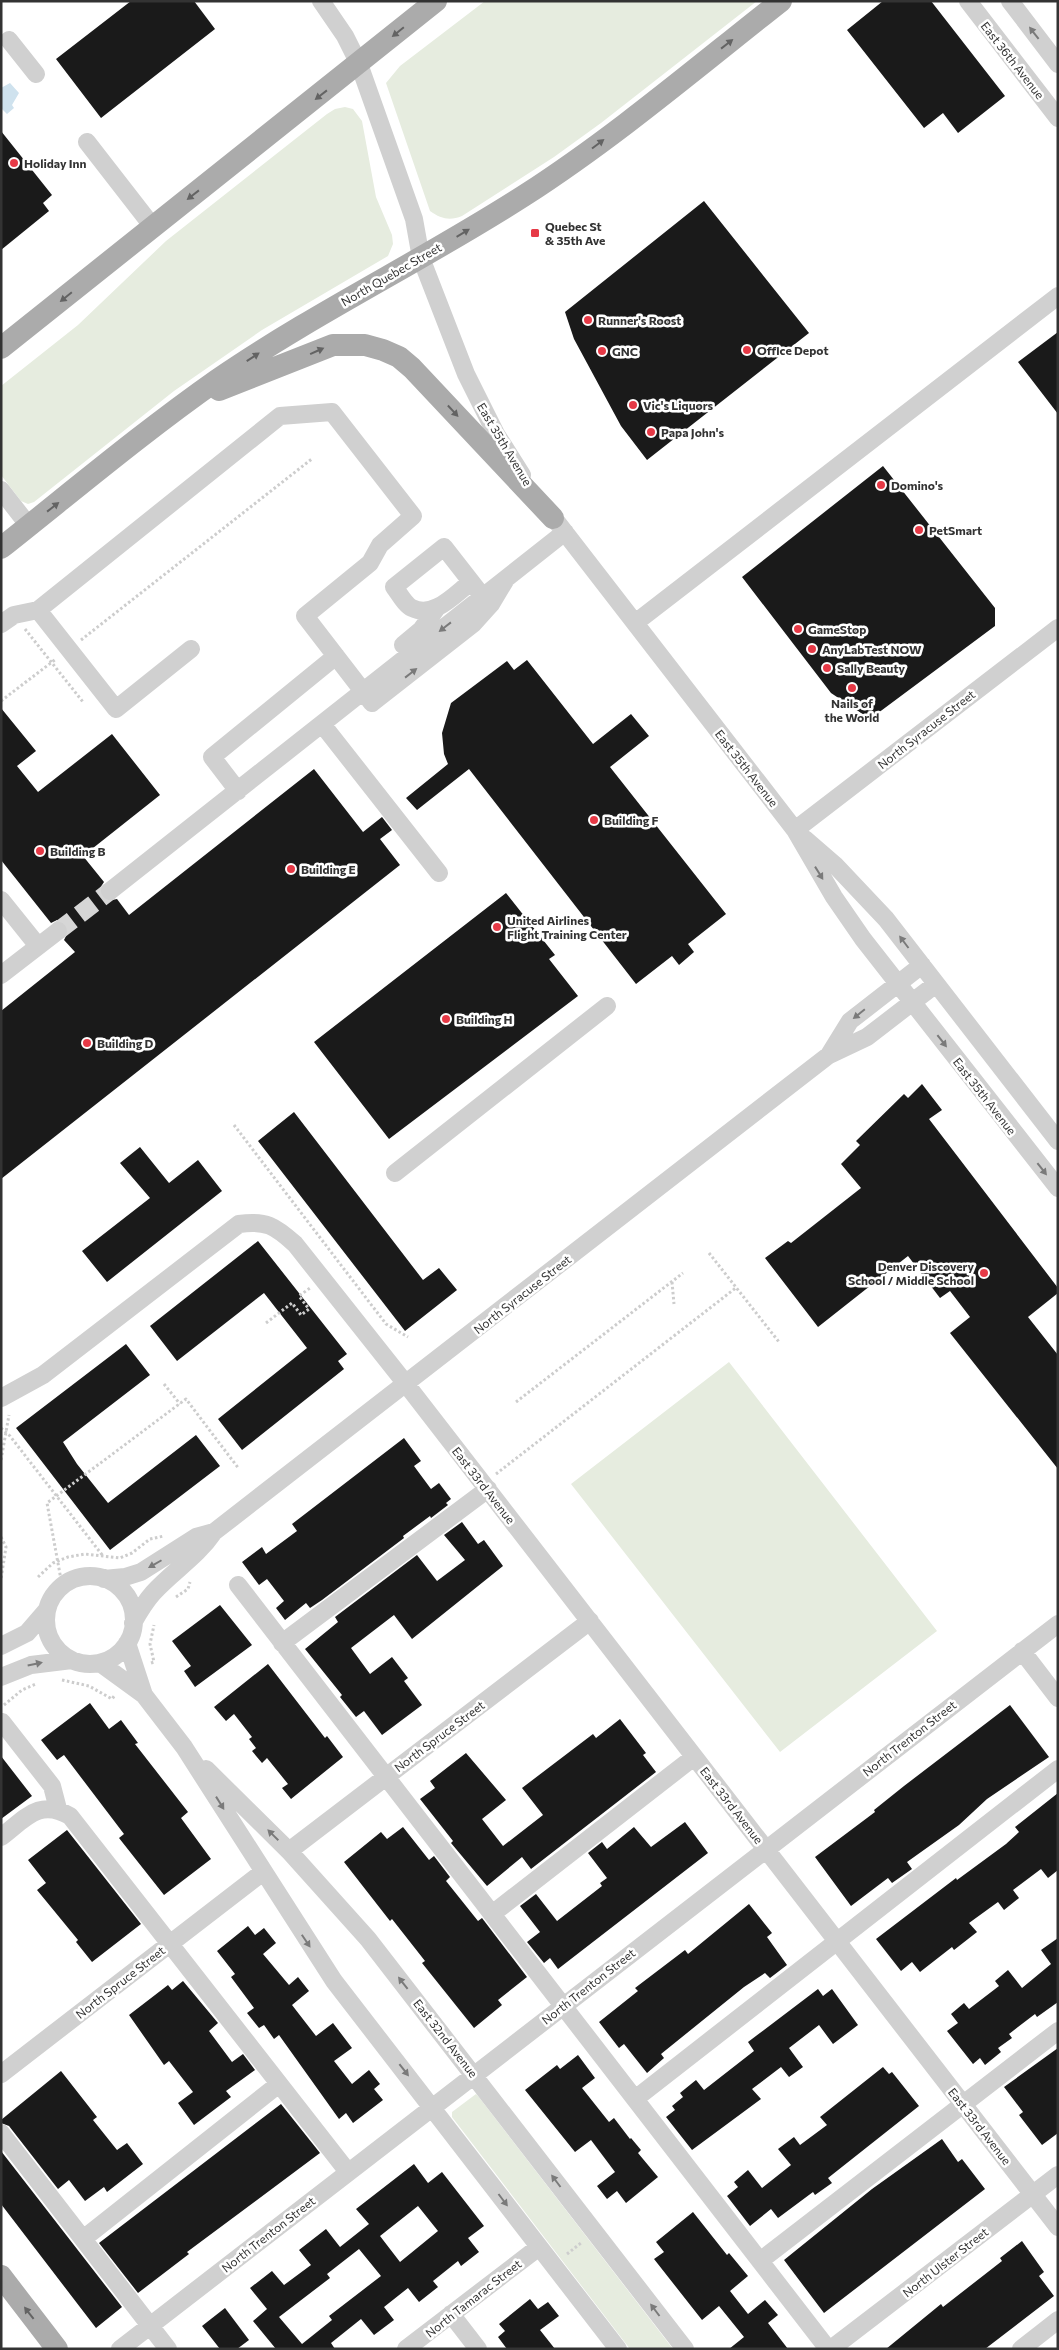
<svg xmlns="http://www.w3.org/2000/svg" width="1059" height="2350" font-family="Commissioner,sans-serif">
	<rect width="100%" height="100%" fill="#fff"/>
	<!-- green -->
	<path fill="#e6ecdf" d="M485 1H757L601 123 554 157 462 216C450 221 441 219 430 211L386 83 400 66Z
		M345 107 353 109 362 121 376 197 392 235 393 244 388 256 262 330 174 391 34 502 28 504 21 501 1 475V386L78 325 166 241 327 114 335 109Z
		M729 1362 937 1631 780 1752 571 1484Z
		M476 2094 478 2096 673 2349H630L452 2117V2112Z"/>
	<!-- water -->
	<path fill="#cfe2ee" d="M10 83 19 93 12 105 14 108 7 114 1 108V88Z"/>
	<!-- building -->
	<path fill="#1a1a1a" fill-rule="evenodd" d="M131 1H194L215 29 101 118 56 59Z
		M883 1H931L1005 96 958 133 943 113 924 128 847 30Z
		M1 131 52 195 43 203 49 211 1 250Z
		M704 201 809 333 647 460 621 426 574 339 565 312Z
		M1058 332V414L1018 362Z
		M883 466 995 608V626L870 719 831 693 742 577Z
		M527 660 593 744 631 714 649 736 610 767 726 914 688 944 694 952 679 965 672 956 636 984 469 769 417 810 406 798 448 764 444 754 442 733 451 703 507 661 514 670Z
		M1 708 36 751 17 766 38 792 112 734 160 795 83 856 104 882 100 888 101 897 107 901 117 899 129 915 314 769 363 832 382 817 392 830 380 839 400 865 1 1179V1011L75 952 64 940 69 930 66 924 57 920 51 923 1 860Z
		M506 893 555 955 549 959 578 996 389 1139 314 1042Z
		M922 1084 942 1110 929 1119 1058 1288V1293L1028 1317 1058 1355V1469L950 1333 970 1317 950 1291 940 1298 908 1256 818 1327 765 1258 788 1241 791 1243 861 1188 841 1164 860 1145 856 1141 904 1094 908 1098Z
		M294 1112 423 1280 439 1268 457 1290 405 1331 258 1141Z
		M140 1147 169 1183 198 1160 222 1191 107 1282 82 1251 150 1198 120 1163Z
		M258 1241 347 1354 338 1361 344 1369 242 1450 218 1419 307 1348 264 1293 177 1361 150 1326Z
		M126 1344 150 1375 63 1442 77 1464 108 1503 196 1435 220 1466 110 1550 16 1428Z
		M404 1438 421 1461 414 1466 431 1489 439 1483 451 1499 446 1503 448 1505 431 1518 430 1516 403 1536 404 1538 322 1600 310 1608 306 1603 285 1620 276 1608 284 1601 267 1579 259 1585 242 1562 262 1547 266 1554 297 1531 292 1524Z
		M462 1522 478 1544 484 1540 503 1566 412 1639 394 1615 351 1648 370 1674 392 1657 408 1678 404 1681 422 1705 382 1735 364 1711 356 1717 340 1697 342 1695 305 1649 338 1622 335 1617 417 1555 437 1581 465 1560 444 1535Z
		M220 1605 252 1645 195 1687 184 1671 191 1666 172 1641Z
		M268 1664 325 1738 327 1736 343 1757 291 1799 282 1788 288 1784 267 1758 262 1763 252 1751 256 1748 249 1739 252 1737 234 1714 226 1721 214 1707Z
		M90 1703 109 1729 121 1720 138 1743 135 1744 188 1812 181 1818 211 1859 164 1895 119 1838 124 1834 64 1755 57 1760 41 1740Z
		M1010 1705 1049 1757 987 1799 959 1825 907 1862 912 1869 892 1883 888 1878 851 1906 815 1857 875 1812 874 1810 904 1786Z
		M620 1719 646 1753 643 1755 656 1772 531 1869 522 1857 487 1886 451 1843 453 1841 420 1799 435 1788 430 1781 466 1753 506 1800 482 1819 503 1846 543 1815 522 1788 593 1734 596 1738Z
		M1 1756 32 1796 1 1819Z
		M1058 1793V1870L1048 1878 1041 1869 1013 1890 1019 1898 1004 1910 998 1902 969 1923 977 1932 954 1950 952 1947 920 1972 912 1962 901 1971 876 1939 956 1878 957 1880 1006 1844 1019 1832 1015 1827Z
		M685 1822 708 1853 558 1969 550 1958 544 1963 527 1942 540 1932 520 1906 536 1894 557 1921 602 1886 600 1883 607 1878 588 1853 602 1842 607 1849 634 1827 651 1847Z
		M403 1827 429 1860 434 1856 450 1877 446 1881 478 1921 482 1918 527 1977 498 2000 502 2005 474 2028 422 1963 425 1961 392 1919 390 1921 344 1862 381 1832 387 1839Z
		M67 1830 141 1924 92 1962 76 1942 78 1940 37 1890 46 1883 28 1860Z
		M749 1904 772 1933 767 1937 787 1965 770 1978 765 1973 744 1987 661 2054 664 2058 647 2073 624 2044 619 2048 599 2022 638 1991 635 1988 685 1950 688 1954Z
		M248 1926 255 1935 264 1928 276 1943 263 1954 289 1985 298 1977 309 1991 292 2005 316 2036 333 2023 352 2048 334 2061 352 2084 369 2070 380 2084 374 2089 383 2100 353 2123 346 2113 339 2119 279 2035 274 2039 264 2025 259 2028 247 2013 254 2008 231 1977 235 1974 217 1951Z
		M1058 1938V2002L1037 2017 1035 2014 1009 2034 1012 2038 998 2048 1001 2052 985 2065 980 2058 973 2064 947 2031 958 2023 951 2014 964 2003 969 2009 999 1986 995 1981 1008 1970 1022 1988 1051 1964 1041 1950Z
		M183 1981 218 2023 209 2031 232 2062 243 2054 255 2070 226 2091 231 2097 194 2125 178 2103 193 2092 169 2061 164 2065 129 2015 168 1985 172 1990Z
		M818 1989 823 1996 832 1989 858 2025 833 2044 819 2025 789 2048 803 2067 789 2077 781 2067 752 2089 761 2099 692 2150 666 2117 675 2110 672 2106 683 2097 680 2093 696 2080 704 2090 754 2051 748 2042Z
		M1058 2048V2133L1042 2145 1019 2115 1023 2112 1004 2087Z
		M578 2055 595 2078 582 2088 609 2122 614 2118 630 2139 631 2138 641 2150 638 2153 658 2177 626 2203 617 2191 607 2199 597 2186 615 2172 591 2140 575 2152 525 2090 557 2065 560 2069Z
		M883 2067 889 2074 892 2072 919 2106 828 2178 832 2183 815 2195 813 2192 778 2218 771 2209 750 2226 727 2196 738 2187 734 2182 748 2170 762 2188 791 2165 778 2149 794 2137 800 2145 827 2125 820 2117Z
		M61 2071 97 2117 93 2120 117 2150 127 2143 143 2164 107 2192 104 2187 85 2201 69 2180 58 2189 9 2126 1 2123V2120Z
		M281 2104 320 2153 187 2252 189 2254 138 2293 99 2243Z
		M942 2139 958 2162 962 2159 985 2189 824 2313 784 2260 872 2189Z
		M1 2151 122 2307 96 2328 1 2204Z
		M414 2164 428 2183 442 2172 484 2226 468 2238 479 2252 461 2266 458 2261 433 2281 438 2287 419 2302 408 2288 384 2307 394 2320 374 2335 361 2319 331 2343 335 2349H276L253 2321 267 2309 250 2288 272 2271 284 2285 311 2265 299 2250 326 2229 340 2247 369 2224 356 2209ZM418 2206 438 2231 400 2262 380 2236ZM359 2249 381 2276 329 2316 332 2320 302 2344 279 2317 330 2278 327 2274Z
		M693 2212 727 2255 729 2253 748 2276 730 2291 748 2314 765 2300 778 2315 768 2323 788 2349H729L744 2337 719 2306 702 2320 654 2259 664 2252 656 2242Z
		M1022 2241 1044 2272 1039 2276 1054 2296 985 2349H886L941 2304 943 2307 1002 2261 1000 2258Z
		M530 2299 538 2309 548 2302 559 2316 540 2330 555 2349H507L498 2337 505 2331 499 2324Z
		M225 2308 249 2340 237 2349H220L202 2326Z"/>
	<g fill="none" stroke-linecap="round" stroke-linejoin="round">
		<!-- minor-tunnel -->
		<path stroke="#d6d6d6" stroke-width="18" stroke-dasharray="18 9" stroke-linecap="butt" d="M58 931 110 891"/>
		<!-- path -->
		<path stroke="#cdcdcd" stroke-width="3" stroke-dasharray="2.5 2.5" stroke-linecap="butt" d="M25 629 83 702
			M81 640 313 458
			M1 701 56 659
			M234 1125 386 1324 408 1337
			M709 1253 779 1342
			M672 1282 674 1304
			M266 1323 292 1303 301 1315 309 1309 299 1296 310 1288
			M164 1384 180 1404
			M516 1402 683 1273
			M1 1428 10 1436 103 1556
			M1 1460 9 1415
			M496 1474 737 1287
			M1 1537 6 1547 1 1579
			M38 1577 53 1563 68 1557 85 1554 120 1558 132 1553 150 1539 164 1536
			M62 1585 47 1503 186 1399 239 1469
			M176 1597 188 1589 190 1582
			M151 1663 154 1662 150 1644 154 1625
			M62 1680 89 1686 112 1699 115 1695
			M4 1705 22 1690 36 1684
			M567 2254 581 2243"/>
		<!-- minor -->
		<path stroke="#d0d0d0" stroke-width="18" d="M321 1 345 36 359 64 414 219 421 258 466 374 496 434 522 475
			M968 1 1058 118
			M1010 1 1058 64
			M9 40 36 74
			M87 142 153 227
			M1 490 29 526
			M546 508 795 830 834 897 863 939 1058 1188
			M471 582C455 594 434 619 412 608 405 605 399 593 394 587L444 547 483 597
			M635 623 1058 296
			M1 624 14 615 38 610
			M403 645 421 630 436 609
			M191 649 116 709 38 610 280 416 332 412 413 516 380 545 370 563 305 616 372 703 473 624 491 604 506 579
			M322 724 439 873
			M238 791 212 757 336 656
			M795 830 1058 628
			M805 839 835 865 886 919 1058 1141
			M110 891 565 532
			M1 900 38 946
			M1 975 58 931
			M829 1055 850 1021 922 965
			M395 1173 607 1006
			M1 1398 43 1375 239 1224C266 1220 275 1226 295 1244L406 1384 1058 2227
			M46 1620a44 44 0 1 1 88 0a44 44 0 1 1-88 0Z
			M104 1579 125 1577 141 1572 196 1537 214 1532
			M238 1585 828 2349
			M133 1623C139 1612 145 1602 153 1593 173 1571 197 1557 214 1532L829 1055 867 1037 936 984
			M127 1643 144 1695
			M282 1643 488 1489
			M1 1646 27 1633 46 1611
			M1022 1651 1058 1698
			M100 1663 144 1695 184 1747 334 1981 618 2349
			M1 1677 31 1665 72 1660
			M2 1722 52 1786 58 1809
			M206 1769 289 1851 368 1939 685 2349
			M1 1837C25 1819 39 1798 70 1816L348 2172
			M289 1851 590 1621
			M492 1914 694 1757
			M1 2074 263 1872
			M635 2099 1058 1769
			M1 2133 168 2349
			M83 2239 279 2084
			M760 2261 1058 2031
			M451 2314 478 2349
			M120 2349 1058 1624
			M406 2349 539 2247
			M831 2349 1058 2175
			M1021 2349 1058 2320"/>
		<!-- major -->
		<path stroke="#ababab" stroke-width="22" d="M1 348 436 1
			M219 390 333 345H365L383 350 399 357 412 368 553 518
			M1 548C73 491 143 432 217 380 316 312 424 260 525 195 615 137 697 67 781 1
			M1 2276 57 2349"/>
	</g>
	<!-- one-way arrows -->
	<defs><path id="oneway-solid" d="M-6-.8H1V-3.2L6.5 0L1 3.2V.8H-6Z" transform="scale(1.25)"/></defs>
	<g fill="#636363">
		<use href="#oneway-solid" transform="translate(398 32) rotate(141)"/>
		<use href="#oneway-solid" transform="translate(727 44) rotate(-38)"/>
		<use href="#oneway-solid" transform="translate(321 95) rotate(142)"/>
		<use href="#oneway-solid" transform="translate(598 144) rotate(-37)"/>
		<use href="#oneway-solid" transform="translate(193 195) rotate(142)"/>
		<use href="#oneway-solid" transform="translate(463 233) rotate(-31)"/>
		<use href="#oneway-solid" transform="translate(66 297) rotate(141)"/>
		<use href="#oneway-solid" transform="translate(317 351) rotate(-24)"/>
		<use href="#oneway-solid" transform="translate(253 357) rotate(-33)"/>
		<use href="#oneway-solid" transform="translate(453 411) rotate(47)"/>
		<use href="#oneway-solid" transform="translate(53 507) rotate(-38)"/>
		<use href="#oneway-solid" transform="translate(29 2313) rotate(-128)"/>
	</g>
	<g fill="#7a7a7a">
		<use href="#oneway-solid" transform="translate(1034 33) rotate(-128)"/>
		<use href="#oneway-solid" transform="translate(445 627) rotate(142)"/>
		<use href="#oneway-solid" transform="translate(411 673) rotate(-38)"/>
		<use href="#oneway-solid" transform="translate(819 873) rotate(58)"/>
		<use href="#oneway-solid" transform="translate(904 942) rotate(-127)"/>
		<use href="#oneway-solid" transform="translate(859 1014) rotate(141)"/>
		<use href="#oneway-solid" transform="translate(942 1041) rotate(52)"/>
		<use href="#oneway-solid" transform="translate(1042 1169) rotate(52)"/>
		<use href="#oneway-solid" transform="translate(155 1564) rotate(150)"/>
		<use href="#oneway-solid" transform="translate(35 1664) rotate(-12)"/>
		<use href="#oneway-solid" transform="translate(220 1803) rotate(58)"/>
		<use href="#oneway-solid" transform="translate(273 1835) rotate(-135)"/>
		<use href="#oneway-solid" transform="translate(306 1941) rotate(56)"/>
		<use href="#oneway-solid" transform="translate(403 1983) rotate(-128)"/>
		<use href="#oneway-solid" transform="translate(404 2070) rotate(52)"/>
		<use href="#oneway-solid" transform="translate(556 2181) rotate(-127)"/>
		<use href="#oneway-solid" transform="translate(503 2200) rotate(53)"/>
		<use href="#oneway-solid" transform="translate(655 2310) rotate(-127)"/>
	</g>
	<!-- markers -->
	<g fill="#e63946" stroke="#fff" stroke-width="2">
		<circle cx="14" cy="163" r="5"/>
		<rect x="530" y="228" width="10" height="10" rx="2.5"/>
		<circle cx="588" cy="320" r="5"/>
		<circle cx="747" cy="350" r="5"/>
		<circle cx="602" cy="351" r="5"/>
		<circle cx="633" cy="405" r="5"/>
		<circle cx="651" cy="432" r="5"/>
		<circle cx="881" cy="485" r="5"/>
		<circle cx="919" cy="530" r="5"/>
		<circle cx="798" cy="629" r="5"/>
		<circle cx="812" cy="649" r="5"/>
		<circle cx="827" cy="668" r="5"/>
		<circle cx="852" cy="688" r="5"/>
		<circle cx="594" cy="820" r="5"/>
		<circle cx="40" cy="851" r="5"/>
		<circle cx="291" cy="869" r="5"/>
		<circle cx="497" cy="927" r="5"/>
		<circle cx="446" cy="1019" r="5"/>
		<circle cx="87" cy="1043" r="5"/>
		<circle cx="984" cy="1273" r="5"/>
	</g>
	<g text-anchor="middle" dominant-baseline="central" stroke-width="5" stroke-linejoin="round" paint-order="stroke">
		<!-- street labels -->
		<g font-size="12" fill="#333" stroke="#fff">
			<text transform="translate(1013 60) rotate(52)">East 36th Avenue</text>
			<text transform="translate(391 274) rotate(-30)">North Quebec Street</text>
			<text transform="translate(505 444) rotate(59)">East 35th Avenue</text>
			<text transform="translate(926 729) rotate(-38)">North Syracuse Street</text>
			<text transform="translate(747 768) rotate(52)">East 35th Avenue</text>
			<text transform="translate(985 1096) rotate(52)">East 35th Avenue</text>
			<text transform="translate(522 1294) rotate(-38)">North Syracuse Street</text>
			<text transform="translate(484 1485) rotate(52)">East 33rd Avenue</text>
			<text transform="translate(439 1736) rotate(-37)">North Spruce Street</text>
			<text transform="translate(909 1738) rotate(-38)">North Trenton Street</text>
			<text transform="translate(732 1805) rotate(52)">East 33rd Avenue</text>
			<text transform="translate(120 1982) rotate(-38)">North Spruce Street</text>
			<text transform="translate(588 1986) rotate(-38)">North Trenton Street</text>
			<text transform="translate(446 2038) rotate(52)">East 32nd Avenue</text>
			<text transform="translate(980 2126) rotate(52)">East 33rd Avenue</text>
			<text transform="translate(268 2234) rotate(-38)">North Trenton Street</text>
			<text transform="translate(945 2262) rotate(-38)">North Ulster Street</text>
			<text transform="translate(473 2298) rotate(-38)">North Tamarac Street</text>
		</g>
		<!-- poi labels -->
		<g font-size="12" font-weight="bold" fill="#333" stroke="#fff" text-anchor="start">
			<text x="24" y="163">Holiday Inn</text>
			<text x="545" y="226">Quebec St<tspan x="545" dy="14">&amp; 35th Ave</tspan></text>
			<text x="598" y="320">Runner's Roost</text>
			<text x="757" y="350">Office Depot</text>
			<text x="612" y="351">GNC</text>
			<text x="643" y="405">Vic's Liquors</text>
			<text x="661" y="432">Papa John's</text>
			<text x="891" y="485">Domino's</text>
			<text x="929" y="530">PetSmart</text>
			<text x="808" y="629">GameStop</text>
			<text x="822" y="649">AnyLabTest NOW</text>
			<text x="837" y="668">Sally Beauty</text>
			<text x="852" y="703" text-anchor="middle">Nails of<tspan x="852" dy="14">the World</tspan></text>
			<text x="604" y="820">Building F</text>
			<text x="50" y="851">Building B</text>
			<text x="301" y="869">Building E</text>
			<text x="507" y="920">United Airlines<tspan x="507" dy="14">Flight Training Center</tspan></text>
			<text x="456" y="1019">Building H</text>
			<text x="97" y="1043">Building D</text>
			<text x="974" y="1266" text-anchor="end">Denver Discovery<tspan x="974" dy="14">School / Middle School</tspan></text>
		</g>
	</g>
	<!-- border -->
	<rect width="1059" height="2350" fill="none" stroke="#333333" stroke-width="5"/>
</svg>
